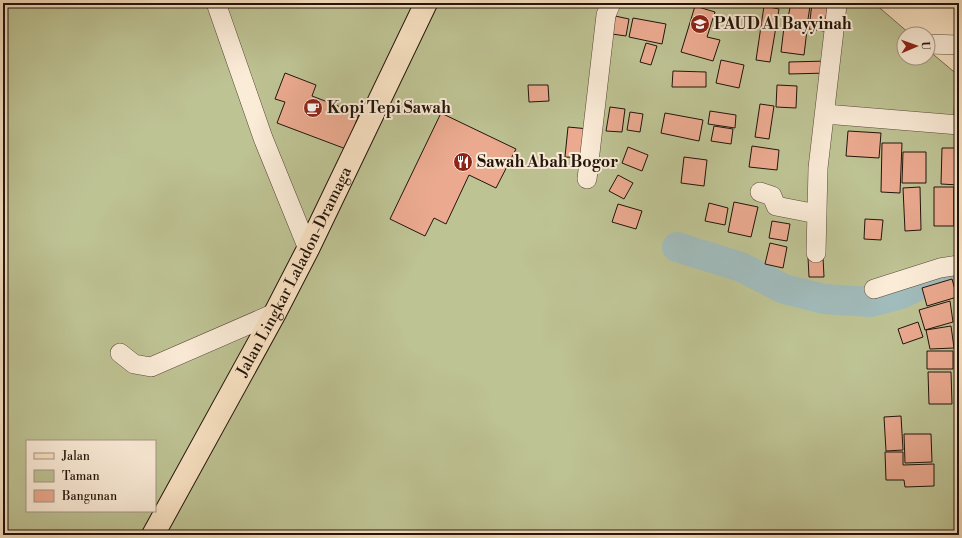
<svg xmlns="http://www.w3.org/2000/svg" width="962" height="538" font-family="'Libre Bodoni',serif">
	<rect width="100%" height="100%" fill="#f9e2c3"/>
	<filter id="stains"><feTurbulence type="fractalNoise" baseFrequency=".005" numOctaves="4"/><feColorMatrix values="0 0 0 0 .2 0 0 0 0 .09 0 0 0 0 .02 0 0 0 .5 -.17"/></filter>
	<radialGradient id="worn" r=".72"><stop offset=".6" stop-color="#630" stop-opacity="0"/><stop offset="1" stop-color="#630" stop-opacity=".3"/></radialGradient>
	<!-- green -->
	<path fill="#bec394" stroke="#706c50" fill-rule="evenodd" d="M3 3H874L910 34H904V58H928V50L959 76V535H3ZM27 441H155V511H27Z"/>
	<g fill="none" stroke-linecap="round" stroke-linejoin="round">
		<!-- river -->
		<path stroke="#a1bcbc" stroke-width="30" d="M677 247 741 267 784 289 824 299 871 302 901 294 922 284 959 274"/>
	</g>
	<!-- building -->
	<path fill="#ebaa90" stroke="#22140b" d="M791 3 810 6 807 26 787 22Z
		M812 3 828 5 824 31 809 29Z
		M695 6 715 12 707 37 720 40 713 61 681 52Z
		M764 6 779 9 770 62 756 60Z
		M615 16 629 19 626 36 612 34Z
		M633 18 666 24 662 44 629 37Z
		M784 27 807 30 804 55 781 52Z
		M646 43 657 46 651 65 640 62Z
		M721 60 744 65 739 88 716 83Z
		M828 61V73L789 74V62Z
		M673 71 706 72V87H672Z
		M285 73 316 85 312 96 359 114 346 149 277 123 285 102 275 99Z
		M528 85H548L549 101 529 102Z
		M777 85 797 86 796 108 776 107Z
		M955 92 959 93V119H954Z
		M760 104 774 106 769 139 755 137Z
		M610 107 625 109 622 132 606 131Z
		M710 111 736 115 735 128 708 124Z
		M630 112 643 114 640 132 627 130Z
		M441 113 516 149 496 188 469 175 446 224 434 218 425 236 390 219Z
		M665 113 703 120 699 141 661 133Z
		M714 126 733 129 731 144 711 141Z
		M568 127 589 129 586 158 565 157Z
		M848 131 881 133 879 158 846 156Z
		M882 143H902L900 193 881 192Z
		M752 146 779 150 777 170 749 167Z
		M628 147 648 155 642 171 622 163Z
		M942 148H959V185L941 184Z
		M903 152H926V183H902Z
		M684 157 707 160 704 186 681 183Z
		M618 175 633 183 624 199 609 191Z
		M920 187 921 230 905 231 903 188Z
		M934 187H954V226H934Z
		M954 187H959V226H954Z
		M734 202 758 207 751 237 728 232Z
		M709 203 728 208 725 225 705 221Z
		M618 204 642 211 636 229 612 222Z
		M865 219 883 220 881 240 864 239Z
		M772 221 790 224 787 241 769 238Z
		M770 243 787 247 783 268 765 264Z
		M808 257H823L824 277H809Z
		M952 279 957 297 927 306 922 288Z
		M950 301 953 322 925 330 919 310Z
		M918 322 923 337 903 344 898 329Z
		M951 326 954 348 930 349 926 330Z
		M955 332H959V365L957 366Z
		M927 351H953V369H927Z
		M959 365V402H958L957 366Z
		M928 372H951L952 404H929Z
		M901 416 903 450 886 451 884 417Z
		M904 434H931L932 462 905 463Z
		M885 452H903V465L934 464V486L905 487 904 480H886Z"/>
	<g fill="none" stroke-linecap="round" stroke-linejoin="round">
		<!-- minor casing -->
		<g stroke="#584839" stroke-width="20">
			<path id="minor" d="M216 3 263 138 308 249
				M928 44 959 45
				M825 114 959 125
				M587 179 606 15 611 3
				M760 192 772 196 776 206 817 214
				M816 253 818 168 837 5
				M874 289 940 268 959 265
				M120 353 134 364 151 367 275 313"/>
		</g>
		<!-- major casing -->
		<g stroke="#22140b" stroke-width="24">
			<g id="major">
				<path id="s1" d="M153 535 275 313 308 249 426 3"/>
			</g>
		</g>
		<!-- minor -->
		<use href="#minor" stroke="#fbecd8" stroke-width="19"/>
		<!-- major -->
		<use href="#major" stroke="#f9e2c3" stroke-width="22"/>
	</g>
	<!-- icons -->
	<defs>
		<g id="school-disc" transform="scale(1)"><circle r="9.5" fill="#8f2418" stroke="#fbecd8"/><path d="M0-5L7-2L0 1L-7-2ZM-4 1L0 2.5L4 1V4Q0 6-4 4Z" fill="#fff"/></g>
		<g id="cafe-disc" transform="scale(1)"><circle r="9.5" fill="#8f2418" stroke="#fbecd8"/><path d="M-5.5-4.5H6V0H3Q3 3.5 0 3.5H-2.5Q-5.5 3.5-5.5 0ZM3-3.2v2h1.7v-2ZM-6 4.5H4V6H-6Z" fill="#fff"/></g>
		<g id="restaurant-disc" transform="scale(1)"><circle r="9.5" fill="#8f2418" stroke="#fbecd8"/><path d="M-5-6h1v4h1v-4h1v4h1v-4h1v5L-1.5 .5V6h-2V.5L-5-1ZM5-6V6H3V1.5H1.5Q1.5-4 5-6Z" fill="#fff"/></g>
	</defs>
	<g fill-rule="evenodd">
		<use href="#school-disc" x="700" y="24"/>
		<use href="#cafe-disc" x="313" y="108"/>
		<use href="#restaurant-disc" x="463" y="162"/>
	</g>
	<g text-anchor="middle" dominant-baseline="central" stroke-width="4" stroke-linejoin="round" paint-order="stroke">
		<!-- poi labels -->
		<g font-size="16" font-weight="bold" fill="#22140b" stroke="#fbecd8" text-anchor="start">
			<text x="714" y="24">PAUD Al Bayyinah</text>
			<text x="327" y="108">Kopi Tepi Sawah</text>
			<text x="477" y="162">Sawah Abah Bogor</text>
		</g>
		<!-- street labels -->
		<g font-size="16" fill="#22140b" stroke="#fbecd8">
			<text stroke="none"><textPath href="#s1" startOffset="299">Jalan Lingkar Laladon-Dramaga</textPath></text>
		</g>
	</g>
	<!-- margin -->
	<rect width="962" height="538" fill="none" stroke="#f9e2c3" stroke-width="16"/>
	<rect x="4" y="4" width="954" height="530" fill="none" stroke="#22140b" stroke-width="2"/>
	<rect x="8" y="8" width="946" height="522" fill="none" stroke="#22140b"/>
	<!-- legend -->
	<rect x="26" y="440" width="130" height="72" fill="#fbecd8" stroke="#a49686"/>
	<rect x="34" y="453" width="20" height="6" fill="#f9e2c3" stroke="#a49686"/>
	<text x="62" y="460" font-size="12" fill="#22140b">Jalan</text>
	<rect x="34" y="470" width="20" height="12" fill="#bec394" stroke="#a49686"/>
	<text x="62" y="480" font-size="12" fill="#22140b">Taman</text>
	<rect x="34" y="490" width="20" height="12" fill="#ebaa90" stroke="#a49686"/>
	<text x="62" y="500" font-size="12" fill="#22140b">Bangunan</text>
	<!-- north arrow -->
	<g transform="translate(916 46) rotate(88)"><circle r="19" fill="#fbecd8" stroke="#a49686"/>
	<path d="M0-3L7 15L0 10L-7 15Z" fill="#8f2418"/>
	<text y="-6" font-size="11" font-weight="bold" text-anchor="middle" fill="#22140b">U</text>
	</g>
	<rect width="100%" height="100%" filter="url(#stains)"/>
	<rect width="100%" height="100%" fill="url(#worn)"/>
</svg>
